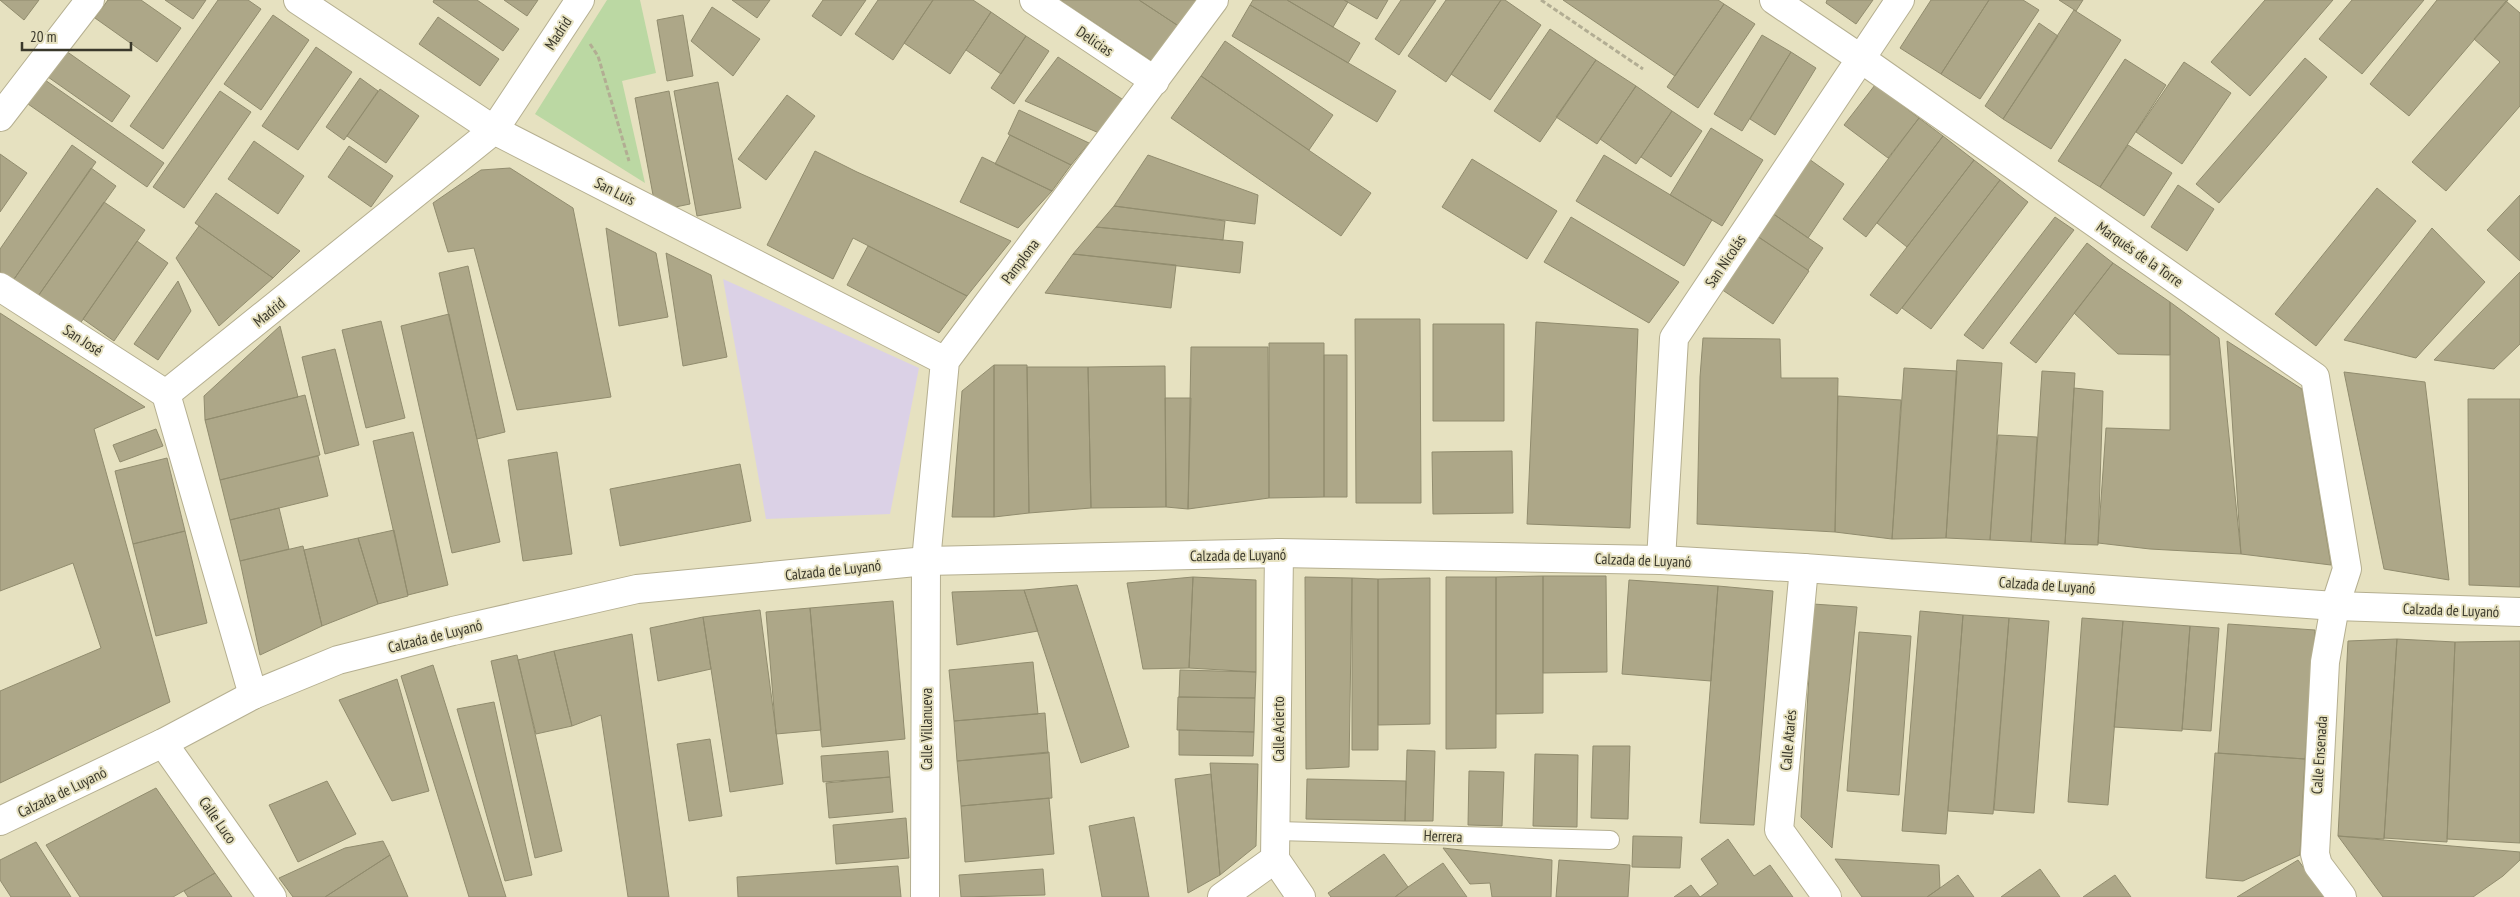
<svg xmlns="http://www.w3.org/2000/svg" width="2520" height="897" font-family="'PT Sans Narrow',sans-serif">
	<rect width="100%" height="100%" fill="#e6e1c0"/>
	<!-- commercial -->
	<path fill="#dbd1e6" d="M723 279 919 368 890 514 766 519Z"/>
	<!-- green -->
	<path fill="#bbd8a3" d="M607 0H640L656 73 622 81 645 183 535 114Z"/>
	<!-- building -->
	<path fill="#ada788" stroke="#918c6e" d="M0 0H39L24 20Z
		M108 0H141L181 28 157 62 95 18Z
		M165 0H206L193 19Z
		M218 0H248L261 9 163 149 130 126Z
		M434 0H477L519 29 503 51 433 2Z
		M504 0H538L527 16Z
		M732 0H770L757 18Z
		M823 0H866L841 36 812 16Z
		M878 0H933L893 60 855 34Z
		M933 0H973L991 12 950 74 904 43Z
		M1060 0H1139L1180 27 1155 63Z
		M1139 0H1198L1180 27Z
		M1253 0H1287L1360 43 1348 63 1250 5Z
		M1287 0H1344L1348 2 1333 27Z
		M1344 0H1388L1377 19Z
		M1401 0H1436L1399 55 1375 39Z
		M1446 0H1501L1446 82 1408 56Z
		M1501 0H1505L1541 25 1490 100 1451 74Z
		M1563 0H1718L1724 4 1675 76Z
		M1827 0H1873L1856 24 1826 3Z
		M1931 0H1989L1941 74 1900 48Z
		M1989 0H2023L2039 10 1980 99 1941 74Z
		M2059 0H2083L2076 11Z
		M2265 0H2333L2250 96 2211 62Z
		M2352 0H2424L2362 74 2319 39Z
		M2437 0H2508L2409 116 2370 84Z
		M2506 1 2520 13V106L2446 191 2412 162 2500 62 2474 39Z
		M1724 4 1755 24 1698 108 1667 87Z
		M1250 5 1396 91 1377 122 1232 36Z
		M712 7 760 39 733 76 691 41Z
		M2074 10 2121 40 2051 149 2003 119Z
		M991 12 1026 36 1001 74 966 50Z
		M273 15 309 40 261 110 224 84Z
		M683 15 693 76 667 81 657 20Z
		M438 17 499 59 480 86 419 44Z
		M2039 23 2058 36 2003 119 1985 106Z
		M1550 29 1596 60 1540 142 1494 111Z
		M1762 35 1791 52 1742 131 1714 114Z
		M1026 36 1049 51 1014 104 991 88Z
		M1225 41 1333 115 1309 150 1201 76Z
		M316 47 352 72 298 150 262 126Z
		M66 51 130 96 112 122 48 77Z
		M1791 52 1816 68 1775 135 1750 119Z
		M1058 57 1122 99 1099 133 1025 101Z
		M2305 58 2327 77 2219 203 2196 184Z
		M2125 59 2166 85 2100 187 2058 161Z
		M1596 60 1636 86 1597 144 1556 117Z
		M2184 62 2231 93 2182 164 2136 132Z
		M1201 76 1371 193 1341 236 1171 118Z
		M360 78 378 91 344 140 326 127Z
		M45 80 164 163 147 187 28 104Z
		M718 82 741 208 697 216 674 91Z
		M1875 85 1919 118 1888 158 1844 125Z
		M1636 86 1672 111 1636 164 1600 139Z
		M380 89 419 116 386 163 347 136Z
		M220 91 251 112 184 208 153 187Z
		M669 91 690 204 656 211 635 98Z
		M787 95 815 116 766 180 738 159Z
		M1019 110 1089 143 1071 165 1008 134Z
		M1672 111 1702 131 1671 177 1641 157Z
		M1919 118 1943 136 1866 237 1843 219Z
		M1711 128 1763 160 1722 226 1670 195Z
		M1010 135 1071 165 1052 191 995 164Z
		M1943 136 1974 160 1907 247 1877 223Z
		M254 141 304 176 278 214 228 179Z
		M72 145 96 162 12 282 0 274V249Z
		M2128 145 2172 173 2144 216 2100 187Z
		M349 146 393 176 371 207 328 177Z
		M815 151 857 172 1011 241 967 296 853 238 833 279 767 245Z
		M0 154 27 173 0 212Z
		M1148 155 1258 195 1255 224 1114 206Z
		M1604 155 1712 220 1684 266 1576 201Z
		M982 157 1052 191 1018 228 960 202Z
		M1472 159 1557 211 1527 259 1442 207Z
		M1809 159 1844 184 1808 238 1772 213Z
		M1974 160 2000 180 1897 314 1870 295Z
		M91 168 116 186 36 299 12 282Z
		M510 168 573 208 611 397 517 410 474 248 448 252 433 203 481 170Z
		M2000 180 2028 202 1931 329 1902 308Z
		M2178 185 2214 209 2187 251 2151 227Z
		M2377 188 2416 221 2316 346 2275 314Z
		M216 193 300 251 273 278 195 223Z
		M2520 195V261L2487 230Z
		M104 202 145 230 77 328 36 299Z
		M1114 206 1225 221 1223 240 1096 227Z
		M1772 213 1823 248 1808 270 1757 236Z
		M1571 217 1679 282 1649 323 1544 262Z
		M2055 217 2074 230 1983 349 1964 335Z
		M199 226 273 278 219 326 176 258Z
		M1096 227 1243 242 1240 273 1073 254Z
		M606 228 656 253 668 317 619 326Z
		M2432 228 2485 282 2416 358 2344 340Z
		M1757 236 1809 271 1773 324 1721 289Z
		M137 241 168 263 114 341 83 319Z
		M2087 243 2113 263 2036 363 2010 343Z
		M868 246 967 296 939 333 847 285Z
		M666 253 711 275 727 357 683 366Z
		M1073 254 1176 265 1171 308 1045 293Z
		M2113 263 2170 302V355L2118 354 2074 313Z
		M468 266 505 432 477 439 439 273Z
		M2520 272V344L2494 369 2434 360Z
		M178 281 191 311 158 360 134 344Z
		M2170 302 2219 338 2241 554 2150 549 2098 543 2106 428 2170 430Z
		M0 313 145 407 94 429 170 702 0 783V691L101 648 73 563 0 591Z
		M449 314 500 542 452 553 401 326Z
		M1355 319H1420L1421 503H1356Z
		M381 321 405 418 366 428 342 330Z
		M1536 322 1638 329 1630 528 1527 524Z
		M1433 324H1504V421H1433Z
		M280 326 298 397 205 420 204 396Z
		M1703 338 1780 339 1781 378H1838L1835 532 1697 524 1700 377Z
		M2227 341 2302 389 2331 565 2241 554Z
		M1269 343H1324V497L1269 498Z
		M1191 347H1268L1269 498 1188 509Z
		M335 349 359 445 325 454 302 357Z
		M1324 355H1347V497H1324Z
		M1957 360 2002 363 1990 540 1946 538Z
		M994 365H1027L1029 513 994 517Z
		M994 365V517H952L962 391Z
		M1165 366 1166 507 1091 508 1088 367Z
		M1027 367H1088L1091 508 1029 513Z
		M1904 368 1957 371 1946 538 1892 539Z
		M2042 371 2075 373 2065 544 2031 542Z
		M2344 372 2425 382 2449 580 2384 569Z
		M2074 388 2103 391 2098 545 2065 544Z
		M305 395 320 455 220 480 205 420Z
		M1838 396 1901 400 1892 539 1835 532Z
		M1165 398H1191L1188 509 1166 507Z
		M2468 399H2520V587L2469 585Z
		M156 429 163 446 120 462 113 445Z
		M413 432 448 585 408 595 373 441Z
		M1998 435 2037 437 2031 542 1990 540Z
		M1512 451 1513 513 1433 514 1432 452Z
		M557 452 572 554 523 561 508 460Z
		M318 456 328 496 230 520 220 480Z
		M167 458 185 531 133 544 115 471Z
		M740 464 751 521 620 546 610 489Z
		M279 508 289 549 240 561 230 520Z
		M394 530 408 596 378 604 358 538Z
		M185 531 207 623 156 636 133 544Z
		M358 538 378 604 322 626 304 550Z
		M303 546 322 626 260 655 240 561Z
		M1543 576H1606L1607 672 1543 673Z
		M1543 576V713L1496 714V577Z
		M1193 577 1189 668 1143 669 1127 583Z
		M1193 577 1256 580V672L1189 668Z
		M1305 577 1352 578 1349 767 1306 769Z
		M1446 577H1496V748L1446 749Z
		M1352 578 1378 579V750H1352Z
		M1430 578V724L1378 725V579Z
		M1629 580 1718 586 1711 681 1622 674Z
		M1077 585 1129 747 1081 763 1024 590Z
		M1718 586 1773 591 1754 825 1700 823Z
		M1024 590 1038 631 957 645 952 592Z
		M893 601 905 739 822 747 810 608Z
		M1813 604 1857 607 1832 848 1801 817Z
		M810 608 821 730 776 734 766 612Z
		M760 610 783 784 730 792 703 617Z
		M1920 611 1963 615 1946 834 1902 831Z
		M1963 615 2009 618 1993 814 1948 811Z
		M703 617 711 669 658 681 650 628Z
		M2009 618 2049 621 2034 813 1994 810Z
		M2082 618 2123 621 2108 805 2068 802Z
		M2123 621 2190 626 2182 731 2114 727Z
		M2228 624 2315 630 2305 759 2218 753Z
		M2190 626 2219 628 2211 731 2182 729Z
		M1859 632 1911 636 1899 795 1847 791Z
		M632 634 669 897H628L601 715 572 726 554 651Z
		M2397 639 2384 839 2338 836 2348 641Z
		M2397 639 2455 642 2447 842 2384 838Z
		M2520 641V843L2447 839 2455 642Z
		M554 651 572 726 536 734 518 660Z
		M517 655 562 851 535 858 491 661Z
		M1033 662 1038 714 954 721 949 670Z
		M433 665 506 897H469L401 676Z
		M1180 670 1256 672 1255 698 1179 697Z
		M397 679 429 791 392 801 339 700Z
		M1178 697 1255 698 1254 732 1177 730Z
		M494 702 532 875 505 881 457 709Z
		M1045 713 1048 753 957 761 954 721Z
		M1179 730 1254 732 1253 756 1179 755Z
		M710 739 722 816 689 821 677 744Z
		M1593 746H1630L1628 819 1591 818Z
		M1407 750 1435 751 1433 821H1405Z
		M888 751 890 777 823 782 821 756Z
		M1049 752 1052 798 961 806 957 761Z
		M2215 753 2305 759 2300 855 2243 881 2206 878Z
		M1535 754 1578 755 1577 827 1533 826Z
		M1210 763 1258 764 1256 846 1220 875Z
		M1469 771 1504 772 1502 826 1468 825Z
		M1211 774 1220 875 1188 893 1175 779Z
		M890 777 893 812 829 818 826 783Z
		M1307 779 1406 781 1405 821 1306 819Z
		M327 781 356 834 298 862 269 805Z
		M156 788 215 873 173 897H80L46 845Z
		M1049 798 1054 854 965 862 961 806Z
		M1134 817 1149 897H1102L1089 826Z
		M906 818 909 858 836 864 833 825Z
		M1633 836 1682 837 1680 868 1632 867Z
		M2338 836 2520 852V860L2503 876 2473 897H2383Z
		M1728 839 1754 876 1770 865 1793 897H1700L1718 884 1701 859Z
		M383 841 390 855 325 897H293L279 878 345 848Z
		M36 842 71 897H11L0 880V860Z
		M1443 848 1552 860 1551 897H1492L1490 883 1470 884Z
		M1384 854 1408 887 1395 897H1331L1328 893Z
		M390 855 408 897H325Z
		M1835 859 1939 865 1940 888 1927 897H1862Z
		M1559 860 1630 865 1628 897H1556Z
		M2298 860 2325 897H2237Z
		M1443 863 1467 897H1395L1408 887Z
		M898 866 901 897H738L737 877Z
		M1043 869 1045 895 961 897 959 875Z
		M2040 869 2060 897H2001Z
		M215 873 232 897H188L184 891Z
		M1958 875 1974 897H1927L1940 888Z
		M2115 875 2131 897H2083Z
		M1691 885 1700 897H1674Z"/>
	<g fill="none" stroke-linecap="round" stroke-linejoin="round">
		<!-- service casing -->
		<g stroke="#b5af90" stroke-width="20">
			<path id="service" d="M1277 831 1610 840"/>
		</g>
		<!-- minor casing -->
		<g stroke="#b5af90" stroke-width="30">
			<path id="minor" d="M298 0 494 130 945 361
				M1034 0 1155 81
				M1774 0 1860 58 2315 377 2347 569 2335 606 2325 662 2315 854 2318 865 2342 897
				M0 117 90 0
				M0 287 166 394
				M166 394 494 130 580 0
				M166 394 253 695
				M1279 553 1275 859 1301 897
				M1661 560 1674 338 1900 0
				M926 561 945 361 1214 0
				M1804 568 1779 830 1827 897
				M163 743 272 897
				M1222 897 1275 859"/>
		</g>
		<!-- tertiary casing -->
		<g stroke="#b5af90" stroke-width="30">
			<path id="tertiary" d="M925 897 926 561"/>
		</g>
		<!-- secondary casing -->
		<g stroke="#b5af90" stroke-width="30">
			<path id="secondary" d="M0 821 163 743 253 695 338 660 453 631 637 589 926 561 1279 553 1661 560 1804 568 2335 606 2520 612"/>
		</g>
		<!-- path -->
		<path stroke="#b2ad93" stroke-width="3" stroke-dasharray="5 2.5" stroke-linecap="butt" d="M1541 0 1643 69
			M590 44 598 56 629 161"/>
		<!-- service -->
		<use href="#service" stroke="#fff" stroke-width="18"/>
		<!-- minor -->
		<use href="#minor" stroke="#fff" stroke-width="28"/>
		<!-- tertiary -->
		<use href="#tertiary" stroke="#fff" stroke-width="28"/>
		<!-- secondary -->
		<use href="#secondary" stroke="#fff" stroke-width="28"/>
	</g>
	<g text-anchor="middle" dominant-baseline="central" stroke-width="4" stroke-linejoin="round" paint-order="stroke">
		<!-- street labels -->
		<g font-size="15" fill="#3a382b" stroke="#e6e1c0">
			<text transform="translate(558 33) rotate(-57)">Madrid</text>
			<text transform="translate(1095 41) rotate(34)">Delicias</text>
			<text transform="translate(615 191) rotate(27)">San Luis</text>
			<text transform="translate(2140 254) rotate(35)">Marqués de la Torre</text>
			<text transform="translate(1020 261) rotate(-53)">Pamplona</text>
			<text transform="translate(1725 261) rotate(-56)">San Nicolás</text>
			<text transform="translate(269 312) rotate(-39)">Madrid</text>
			<text transform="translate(83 340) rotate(33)">San José</text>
			<text transform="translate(1238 555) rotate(-1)">Calzada de Luyanó</text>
			<text transform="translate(1643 560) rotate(2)">Calzada de Luyanó</text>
			<text transform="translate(833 570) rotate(-6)">Calzada de Luyanó</text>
			<text transform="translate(2047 585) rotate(4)">Calzada de Luyanó</text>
			<text transform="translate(2451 610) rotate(2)">Calzada de Luyanó</text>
			<text transform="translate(435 636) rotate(-14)">Calzada de Luyanó</text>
			<text transform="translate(926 729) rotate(-90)">Calle Villanueva</text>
			<text transform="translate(1278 729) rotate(-90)">Calle Acierto</text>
			<text transform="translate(1788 740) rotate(-85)">Calle Atarés</text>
			<text transform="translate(2319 755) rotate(-86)">Calle Ensenada</text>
			<text transform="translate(62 792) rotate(-26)">Calzada de Luyanó</text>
			<text transform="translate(218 820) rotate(55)">Calle Luco</text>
			<text transform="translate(1443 836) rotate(2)">Herrera</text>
		</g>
	</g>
	<!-- scale -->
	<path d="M22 42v8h109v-8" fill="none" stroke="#3a382b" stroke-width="2.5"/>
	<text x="30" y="42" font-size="15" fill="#3a382b" stroke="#e6e1c0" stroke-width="4" paint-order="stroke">20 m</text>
</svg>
